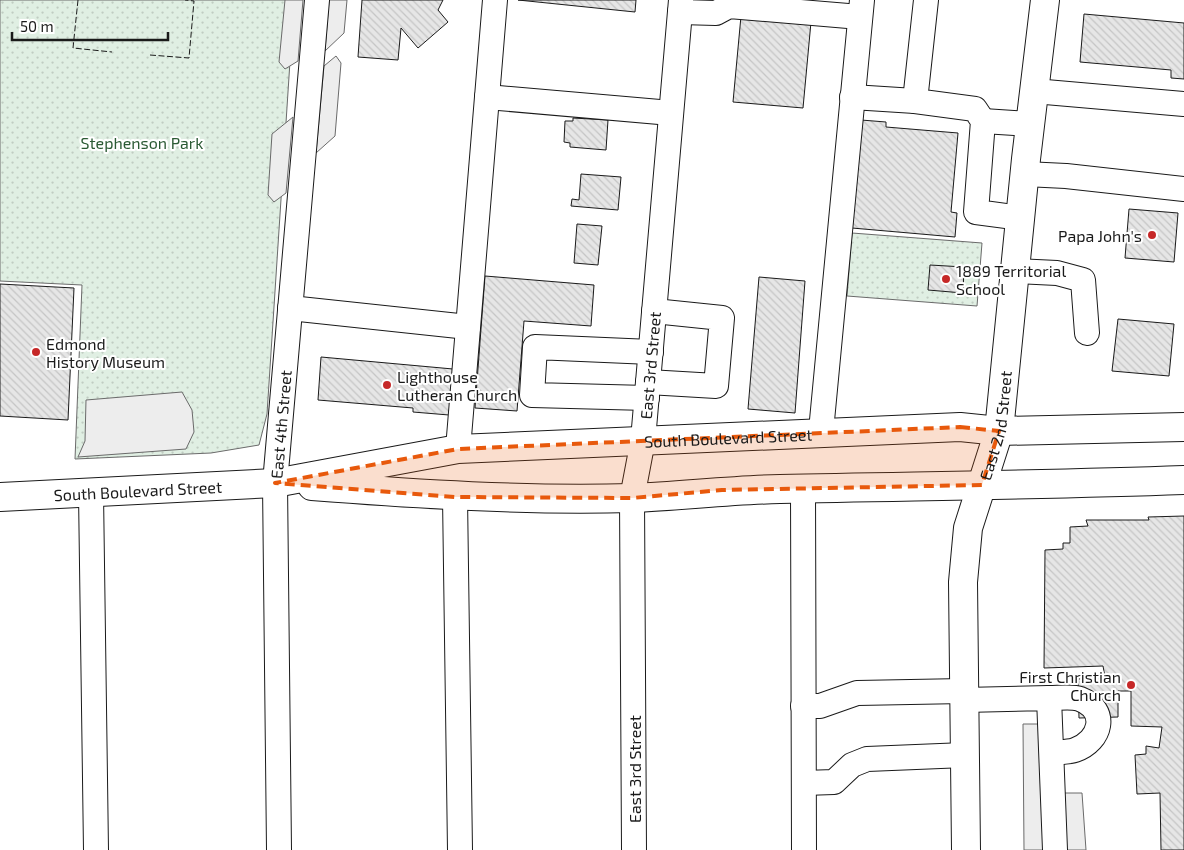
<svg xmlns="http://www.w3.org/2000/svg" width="1184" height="850" font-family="'Exo 2',sans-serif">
	<defs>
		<pattern id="park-dots" width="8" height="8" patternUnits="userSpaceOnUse" patternTransform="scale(1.25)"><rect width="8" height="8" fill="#e0efe3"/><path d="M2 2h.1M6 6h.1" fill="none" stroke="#c0ccc2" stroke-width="1.8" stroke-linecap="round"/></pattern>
		<pattern id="building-back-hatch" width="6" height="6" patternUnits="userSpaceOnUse" patternTransform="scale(1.25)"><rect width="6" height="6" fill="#e6e6e6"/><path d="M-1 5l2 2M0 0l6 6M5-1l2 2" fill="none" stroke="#c5c5c5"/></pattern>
	</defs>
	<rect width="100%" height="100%" fill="#fff"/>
	<!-- park -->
	<path fill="url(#park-dots)" stroke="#6a6a6a" d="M0 0H294L267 414 259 445 211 453 75 459 82 285 0 281Z
		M852 233 982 243 977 306 847 296Z"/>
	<!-- parking -->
	<path fill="#ededed" stroke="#6a6a6a" d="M285 0H303L298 61 285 69 279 62Z
		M329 0H347L344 33 325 51Z
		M336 56 341 63 335 136 316 153 324 66Z
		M293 117 286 193 274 202 268 195 272 134Z
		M182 392 192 410 194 432 186 449 78 457 85 441 86 400Z
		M1023 724H1039L1064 793H1082L1086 850H1024Z"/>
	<!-- building -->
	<path fill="url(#building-back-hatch)" stroke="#1a1a1a" d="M362 0H443L438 10 448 22 418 48 401 28 398 60 358 57Z
		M518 0H636L635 12Z
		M1084 14 1184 23V79L1171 78V70L1080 62Z
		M741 16 811 22 803 108 733 102Z
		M573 118 608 120 606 150 570 147V143L564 142 565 121H573Z
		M861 120 886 122V127L958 133 951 212 957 213 955 237 852 228Z
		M581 174 621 177 618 210 571 206 572 199 579 200Z
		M1129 209 1178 213 1174 262 1125 258Z
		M577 224 602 226 598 265 574 263Z
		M930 265 964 267 963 293 928 290Z
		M485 276 594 285 591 326 524 321 517 411 475 408Z
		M759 277 805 281 795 413 748 409Z
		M0 284 74 288 68 420 0 416Z
		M1118 319 1174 324 1169 376 1112 371Z
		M321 357 453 369 449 415 413 412V408L318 400Z
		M1184 516V850H1161L1160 793 1137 794 1135 755 1146 754V746L1159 748 1162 727 1131 726V691H1118V717L1079 718 1078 679 1105 677 1103 666 1044 668 1045 550 1063 549V543H1070V527L1088 526 1086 520H1149L1148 517Z"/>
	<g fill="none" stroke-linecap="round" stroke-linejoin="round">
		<!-- minor casing -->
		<g stroke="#1a1a1a" stroke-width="26">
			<g id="minor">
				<path d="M926 0 915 101 975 109 983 121 976 212 1020 218"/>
				<path d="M680 12 716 13 729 6 860 17"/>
				<path d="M1034 91 1184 104"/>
				<path d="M487 97 671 113"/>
				<path d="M852 97 915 101"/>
				<path d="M983 121 1031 124"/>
				<path d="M1025 174 1066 176 1184 189"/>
				<path d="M1015 271 1057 273 1083 280 1087 333"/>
				<path d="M290 308 468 327"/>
				<path d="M648 382 716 386 722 318 654 311"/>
				<path d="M647 398 532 395 535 347 651 352"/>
				<path d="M821 431 862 0"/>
				<path d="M458 449 495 0"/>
				<path d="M803 488 804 850"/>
				<path d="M91 493 96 850"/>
				<path d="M455 497 460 850"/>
				<path d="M1049 698C1059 698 1072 696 1080 699 1109 710 1101 741 1075 750 1069 752 1060 752 1052 753"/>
				<path d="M964 700 1049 698 1055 850"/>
				<path d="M803 706H820L857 693 964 691"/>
				<path d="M804 783 834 782 852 765 867 759 965 755"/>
				<path id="s1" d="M279 850 275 483 317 0"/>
				<path id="s2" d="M634 850 632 498 643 440 681 0"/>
			</g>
		</g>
		<!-- major casing -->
		<g stroke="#1a1a1a" stroke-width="30">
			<g id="major">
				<path d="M312 486C418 494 525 501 632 498 681 496 731 490 780 489 915 486 1049 485 1184 480"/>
				<path id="s3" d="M0 497 275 483 458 449 960 427 999 431 1184 427"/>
				<path id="s4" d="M966 850 963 582 968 528 999 431 1026 159 1045 0"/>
			</g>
		</g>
		<!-- minor -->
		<use href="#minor" stroke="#fff" stroke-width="24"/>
		<!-- major -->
		<use href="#major" stroke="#fff" stroke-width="28"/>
		<!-- fence -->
		<path stroke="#1a1a1a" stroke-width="1" stroke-dasharray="6 2.5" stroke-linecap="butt" d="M78 0 73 48 112 52
			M150 55 189 58 194 1 185 0"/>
	</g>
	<!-- marked area -->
	<path fill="#e8590c" fill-opacity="0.2" stroke="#e8590c" stroke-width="4" stroke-dasharray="10 6" stroke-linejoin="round" d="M960 427 999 431 982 485 722 490 632 498 455 497 275 483 458 449Z"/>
	<!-- markers -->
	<g fill="#c62828" stroke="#fff" stroke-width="2">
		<circle cx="1152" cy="235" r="5"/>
		<circle cx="946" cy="279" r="5"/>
		<circle cx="36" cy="352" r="5"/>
		<circle cx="387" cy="385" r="5"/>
		<circle cx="1131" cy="685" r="5"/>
	</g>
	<g text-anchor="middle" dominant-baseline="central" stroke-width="4" stroke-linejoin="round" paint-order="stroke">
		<!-- park labels -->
		<g font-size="16" fill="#2b5a34" stroke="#fff">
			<text x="142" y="142">Stephenson Park</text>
		</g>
		<!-- poi labels -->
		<g font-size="16" fill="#1a1a1a" stroke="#fff" text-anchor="start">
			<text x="1142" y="235" text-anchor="end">Papa John's</text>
			<text x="956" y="270">1889 Territorial<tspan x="956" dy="18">School</tspan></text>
			<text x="46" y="343">Edmond<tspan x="46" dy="18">History Museum</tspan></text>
			<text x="397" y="376">Lighthouse<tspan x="397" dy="18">Lutheran Church</tspan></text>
			<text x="1121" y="676" text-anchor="end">First Christian<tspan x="1121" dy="18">Church</tspan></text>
		</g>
		<!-- street labels -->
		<g font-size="16" fill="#1a1a1a" stroke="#fff">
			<text stroke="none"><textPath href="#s2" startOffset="486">East 3rd Street</textPath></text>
			<text stroke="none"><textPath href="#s1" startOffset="426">East 4th Street</textPath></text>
			<text stroke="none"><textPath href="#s4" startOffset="429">East 2nd Street</textPath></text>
			<text stroke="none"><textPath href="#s3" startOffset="732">South Boulevard Street</textPath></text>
			<text stroke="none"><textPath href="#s3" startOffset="138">South Boulevard Street</textPath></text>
			<text transform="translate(634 769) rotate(-90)">East 3rd Street</text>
		</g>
	</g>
	<!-- scale -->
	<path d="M12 32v8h156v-8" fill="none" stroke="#1a1a1a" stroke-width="2.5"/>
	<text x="20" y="32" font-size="15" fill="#1a1a1a" stroke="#ffffff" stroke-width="4" paint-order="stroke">50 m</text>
</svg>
